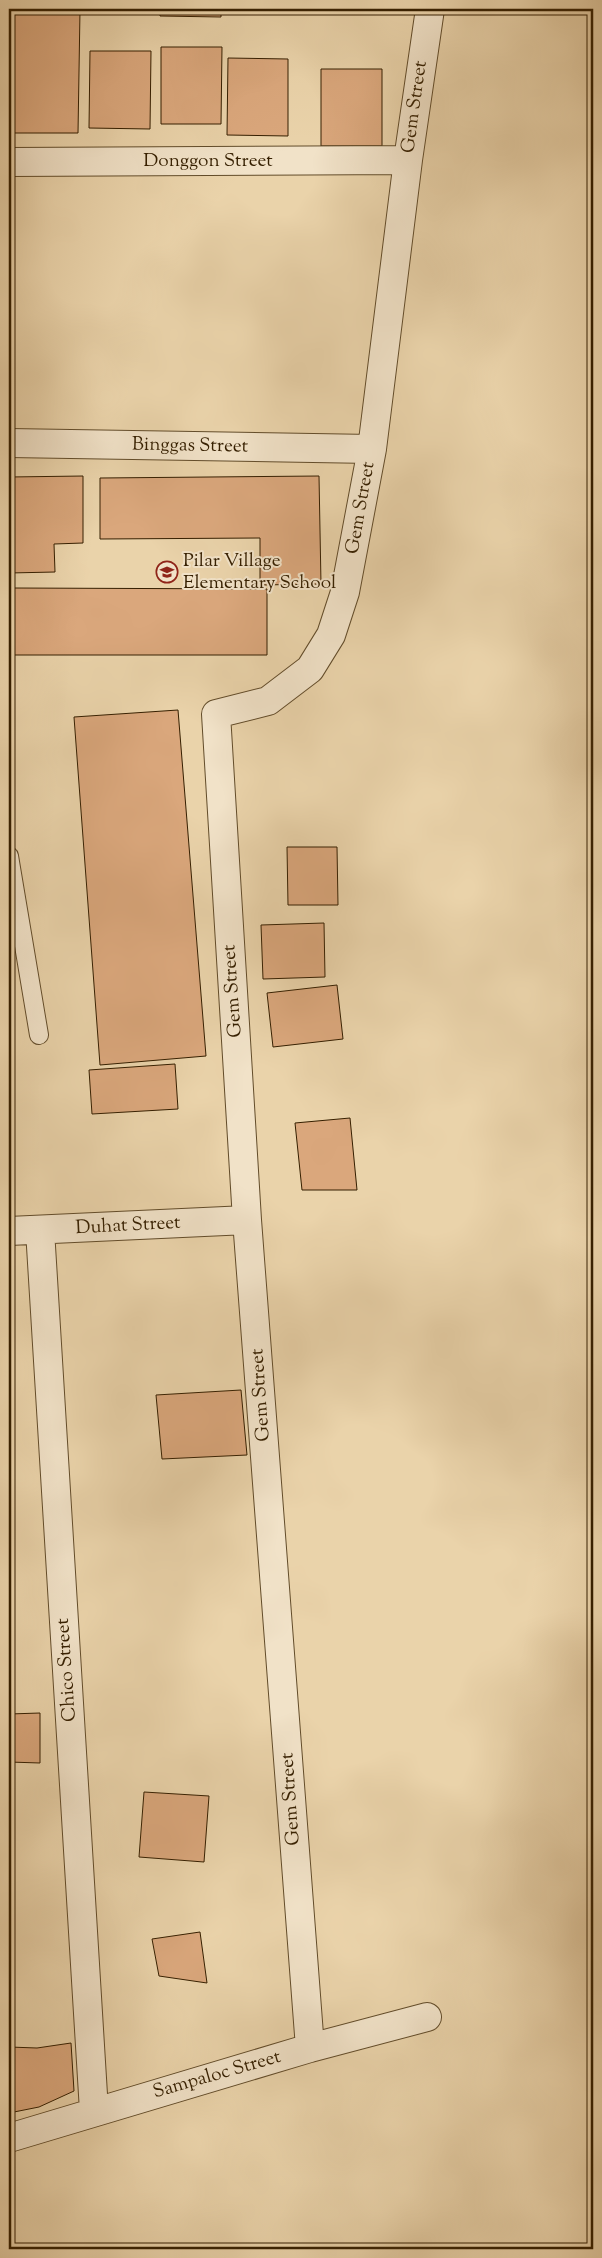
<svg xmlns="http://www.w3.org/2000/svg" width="602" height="2258" font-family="'Sorts Mill Goudy',serif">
	<rect width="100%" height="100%" fill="#ead3aa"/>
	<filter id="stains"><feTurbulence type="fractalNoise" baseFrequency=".004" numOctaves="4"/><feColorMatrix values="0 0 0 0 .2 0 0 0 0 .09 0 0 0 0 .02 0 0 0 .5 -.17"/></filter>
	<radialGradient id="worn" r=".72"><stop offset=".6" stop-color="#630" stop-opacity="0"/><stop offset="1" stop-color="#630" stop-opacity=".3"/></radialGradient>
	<!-- building -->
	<path fill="#daa77c" stroke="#351f00" d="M9 9 80 10 78 133H9Z
		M93 9H154V12L93 11Z
		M160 9H221V17L160 16Z
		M226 9H287V11H226Z
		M161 47H222L221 124H161Z
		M90 51H151L150 129 89 128Z
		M228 58 288 59V136L227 135Z
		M321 69H382V146H321Z
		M83 476V543L54 544 55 572 9 573V477Z
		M319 476 321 584 260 585V538L100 539V478Z
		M14 588 267 589V655H14Z
		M178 710 206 1056 100 1065 74 717Z
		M287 847H337L338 905H288Z
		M324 923 325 977 263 979 261 925Z
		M337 985 343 1039 273 1047 267 993Z
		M175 1064 178 1109 92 1114 89 1070Z
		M350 1118 357 1190H302L295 1123Z
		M241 1390 247 1455 162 1459 156 1395Z
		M40 1713V1763L9 1762V1714Z
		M144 1792 209 1796 204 1862 139 1857Z
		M200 1932 207 1983 159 1976 152 1939Z
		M71 2043 74 2091 39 2107 9 2113V2047L37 2048Z"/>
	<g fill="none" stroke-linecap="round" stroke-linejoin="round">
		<!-- service casing -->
		<g stroke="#624c2a" stroke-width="20">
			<path id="service" d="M9 856 39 1035"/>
		</g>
		<!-- minor casing -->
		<g stroke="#624c2a" stroke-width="30">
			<path id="minor" d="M9 162 408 160
				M9 443 372 449
				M40 1230 94 2111
				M9 1231 247 1220
				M310 2048 247 1220 216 714 268 701 310 669 331 635 345 592 372 449 408 160 430 9
				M9 2138 310 2048 427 2017"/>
		</g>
		<!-- service -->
		<use href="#service" stroke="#f1e2c8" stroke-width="18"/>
		<!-- minor -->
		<use href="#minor" stroke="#f1e2c8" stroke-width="28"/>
	</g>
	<!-- icons -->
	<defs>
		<g id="school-ring" transform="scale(1.125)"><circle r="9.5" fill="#f1e2c8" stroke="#8f2418" stroke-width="1.5"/><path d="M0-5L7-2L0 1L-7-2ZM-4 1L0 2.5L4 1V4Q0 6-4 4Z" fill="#8f2418"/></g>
	</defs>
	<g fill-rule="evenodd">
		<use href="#school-ring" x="167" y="572"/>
	</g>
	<g text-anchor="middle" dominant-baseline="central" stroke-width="4" stroke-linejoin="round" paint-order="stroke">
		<!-- street labels -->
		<g font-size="19" fill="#351f00" stroke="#f1e2c8">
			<text transform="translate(415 107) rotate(-82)">Gem Street</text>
			<text x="208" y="161">Donggon Street</text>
			<text transform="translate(190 446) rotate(1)">Binggas Street</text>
			<text transform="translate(361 508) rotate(-80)">Gem Street</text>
			<text transform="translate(233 991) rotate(-94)">Gem Street</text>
			<text transform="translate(128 1226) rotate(-3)">Duhat Street</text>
			<text transform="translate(261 1395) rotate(-94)">Gem Street</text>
			<text transform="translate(67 1670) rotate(-94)">Chico Street</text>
			<text transform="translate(291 1799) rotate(-94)">Gem Street</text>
			<text transform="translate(217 2075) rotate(-16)">Sampaloc Street</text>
		</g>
		<!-- poi labels -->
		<g font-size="19" fill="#351f00" stroke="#f1e2c8" text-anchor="start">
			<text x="183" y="561">Pilar Village<tspan x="183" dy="22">Elementary School</tspan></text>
		</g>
	</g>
	<!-- margin -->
	<rect width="602" height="2258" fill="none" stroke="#ead3aa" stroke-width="30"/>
	<rect x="10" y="10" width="582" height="2238" fill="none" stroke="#351f00" stroke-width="2.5"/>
	<rect x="15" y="15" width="572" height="2228" fill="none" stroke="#351f00"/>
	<rect width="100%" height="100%" filter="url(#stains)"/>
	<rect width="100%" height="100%" fill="url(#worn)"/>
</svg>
